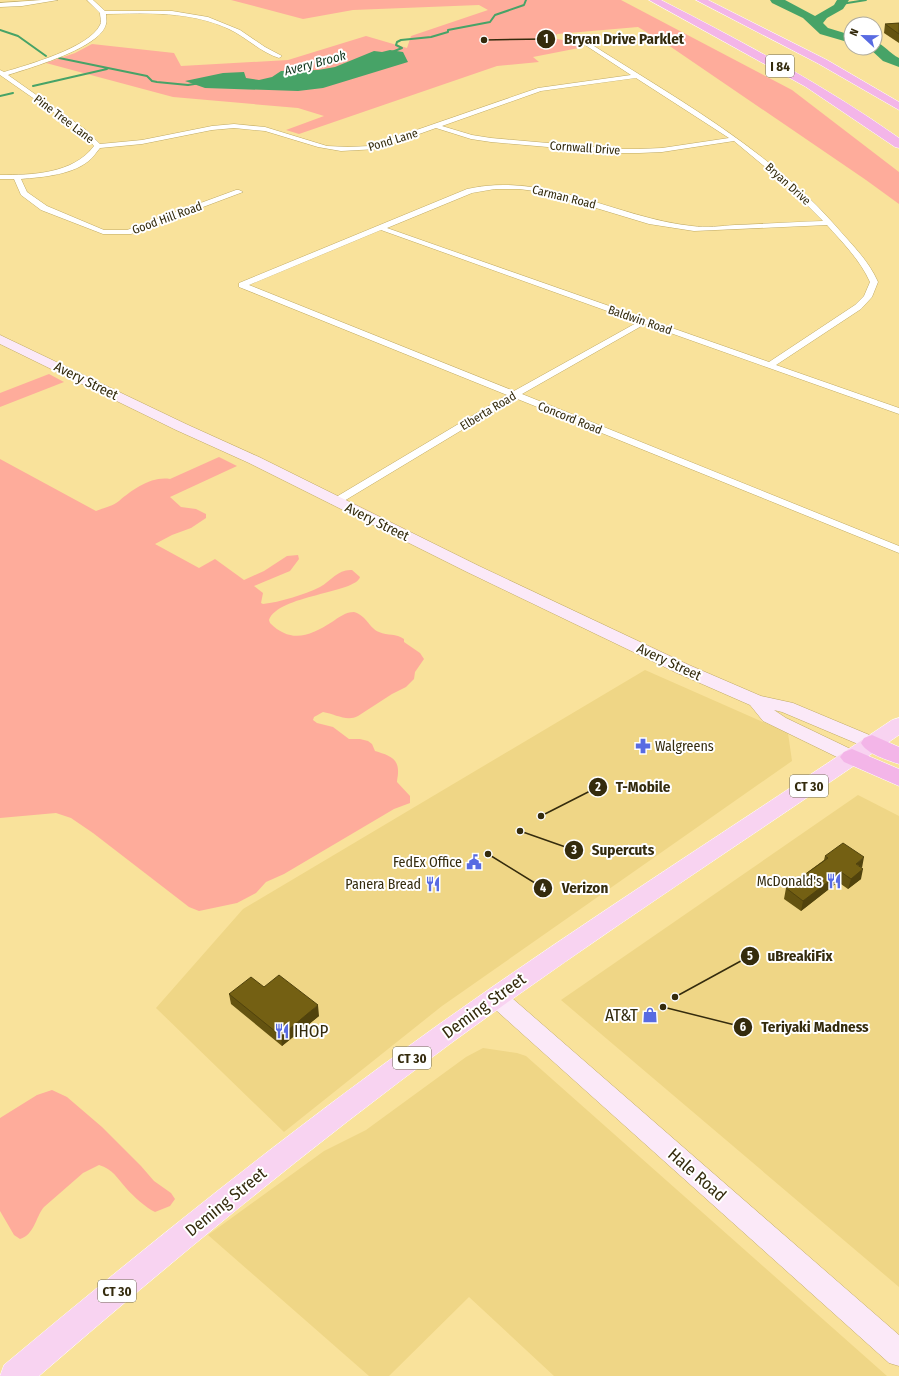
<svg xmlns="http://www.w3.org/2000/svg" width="899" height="1376" font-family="'Fira Sans Condensed',sans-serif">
	<rect width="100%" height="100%" fill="#f9e29b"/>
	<!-- built -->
	<path fill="#efd686" d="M645 670 788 733 792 761 442 1006 284 1132 156 1008 243 909Z
		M858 795 899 816V1287L561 1000Z
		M483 1048 517 1053 526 1056 887 1376H554L469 1297 389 1376H369L208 1235 324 1151 366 1130 466 1057Z"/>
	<!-- green -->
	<path fill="#feac9b" d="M231 0H621L792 90 899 172V204L866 180 671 47 638 27 557 34 555 37 557 39 574 42 584 47 533 57 539 62 497 66 299 134 286 130 324 116 298 108 173 97 46 63 75 53 92 44 174 53 181 66 288 60 366 36 407 48 411 36 488 10 479 5 353 10 303 19Z
		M49 374 64 382 0 407V393Z
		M219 457 237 466 170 497 181 507 196 509 206 514V518L191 528 172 535 155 544 199 568 215 559 244 580 264 571 287 556 298 555 299 559 290 571 254 586 263 593 261 603 263 604C280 602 304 595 320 587 332 580 338 569 352 570L360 577C356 593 278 595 269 620L270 623C291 644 310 636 332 622 339 617 346 612 354 612 367 616 369 628 379 632 388 636 396 633 404 639V642L420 653 424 659 415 672 414 679 406 687 392 694 358 716C347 722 335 714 323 712L314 717 313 720 317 723 333 727 349 739H360L368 741 372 744 375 751C387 755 399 757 398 773 398 776 397 779 397 782L410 796V803L394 809 284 874 266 882 256 893 237 903 199 911 189 907 93 833 71 818 56 813 0 818V459L96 511C103 508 113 506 119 501 132 490 151 476 170 479Z
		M52 1090 67 1097 102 1127 141 1166 154 1181 171 1193 175 1199 170 1206 155 1212C145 1207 134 1197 126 1188 117 1178 113 1169 99 1165L83 1173 44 1207C35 1218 35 1234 20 1239L14 1235 0 1211V1118L37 1095Z"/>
	<!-- water -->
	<path fill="#47a367" d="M390 50 403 52 408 62 323 88 298 91 205 88 185 81 223 73 244 72 246 78 259 80 272 77 281 71 318 70 335 67 374 51 382 52Z"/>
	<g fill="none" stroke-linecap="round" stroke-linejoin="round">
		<!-- stream -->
		<path stroke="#47a367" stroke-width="2" d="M841 4 866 0
			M0 30 18 36 46 56
			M392 52 402 48 396 45 397 42 401 40 431 37 448 32V30L490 22 495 15 524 5 526 0
			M59 58 147 76 152 81 157 82 188 85 201 83
			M33 86 107 69
			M0 96 13 93"/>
		<!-- river -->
		<path fill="#47a367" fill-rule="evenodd" d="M770 0H785L815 16 834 5 837 0H849L843 9 827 18 823 23 828 28 851 35V43L820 34 803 18 772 3Z
			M875 42C884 44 890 54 899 58V67L883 61 870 49 875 48Z"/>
		<!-- street casing -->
		<g stroke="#c0aa64" stroke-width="1">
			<path id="street" d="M42 0H58L22 6 0 7V3Z
				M87 0H93L105 11H172L208 17 240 30 265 47 282 56 279 58C260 52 246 37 229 29 191 11 147 13 106 14 106 17 107 21 106 24 101 48 29 68 8 75L86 130 100 144 142 140 212 126 234 124 265 127 327 146 348 147 370 146 538 88 631 75 579 41 565 38 564 37 567 35 583 39C670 95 765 146 834 224 850 243 868 259 878 282L872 297 861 309 776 365 899 408V414L645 324 522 394 899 546V553L515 398 339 504H331L330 502 331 500 507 395 239 287V283L467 189C545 171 617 218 692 226 706 228 721 226 735 225 764 224 794 222 823 221L788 186 734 141 662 152 639 153H616L491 142 471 139 436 128 377 149 341 151 318 147 265 131 234 128 212 130 142 144 100 148C97 151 95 155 92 158 75 175 43 177 21 179L27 192 47 206 104 230H127L236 190H239L243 192 131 234H103L41 210 21 195 14 179H0V175C32 175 73 174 94 146L82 132 0 75V70L4 72C27 65 89 48 100 25 102 22 100 17 100 13ZM636 78 729 138 662 148 639 149H616L491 138 472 135 442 126 541 91ZM495 189H519L543 192 649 224 694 231 827 225C843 243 860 260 870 282L864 296 855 305 769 362 387 228 472 193ZM381 230 638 322 514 391 249 285Z"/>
		</g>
		<!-- secondary casing -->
		<g stroke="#c0aa64" stroke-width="1">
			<path id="secondary" d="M0 335 186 424 259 457 479 566 689 665 761 696 793 703 879 739 881 743 879 747 872 749 865 747 782 712 774 710 786 718 859 753 862 757 859 761 852 763 845 761 763 721 750 705 677 673 467 572 249 463 176 430 0 344Z
				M496 988 504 991 899 1335V1366L889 1363 488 1003 485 997 488 991Z"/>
		</g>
		<!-- primary casing -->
		<g stroke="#fff" stroke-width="1">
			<path id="primary" d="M899 718V735C751 837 600 934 454 1041 311 1146 173 1260 39 1376H0L4 1365C145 1247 289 1131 438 1025 587 919 741 822 892 720Z"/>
		</g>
		<!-- highway casing -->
		<g stroke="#fff" stroke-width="1">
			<path id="highway" d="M649 0H661C743 42 824 85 899 138V148L895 147 806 87Z
				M696 0H708L827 60 899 102V110L819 64Z
				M872 735 899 747V764C887 760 867 754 861 743L864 738Z
				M852 749 899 769V786L844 762 840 757 844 752Z"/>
		</g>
		<!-- street -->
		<use href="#street" fill="#fff" fill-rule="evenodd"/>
		<!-- secondary -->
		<use href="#secondary" fill="#fbe9f8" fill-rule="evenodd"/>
		<!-- primary -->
		<use href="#primary" fill="#f8d3f1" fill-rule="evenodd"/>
		<!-- highway -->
		<use href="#highway" fill="#f3b5e8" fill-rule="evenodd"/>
	</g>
	<!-- wall -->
	<path fill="#645310" d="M899 23V43L884 33 885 24Z
		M825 856 861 868V879L848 889 838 882 801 911 784 899 786 888 824 860Z
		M264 987 319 1016 282 1046 231 1004 229 994Z"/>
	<!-- shaded-wall -->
	<path fill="#51430d" d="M864 857 862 868 856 864Z
		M863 869 861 879 848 889 851 879Z
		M841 872 838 882 801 911 803 901Z
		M318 1005 319 1016 282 1046 281 1036Z"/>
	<!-- building -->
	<path fill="#746013" stroke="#51430d" d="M899 23V34L885 24Z
		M843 843 864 857 856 864 863 869 851 879 841 872 803 901 786 888 828 858 825 856Z
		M279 975 318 1005 281 1036 229 994 251 977 264 987Z"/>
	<!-- icons -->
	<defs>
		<g id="pharmacy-bare" transform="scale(1.2)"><path d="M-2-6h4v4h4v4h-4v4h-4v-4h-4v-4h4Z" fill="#586be2" stroke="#fff" stroke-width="2.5" paint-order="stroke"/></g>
		<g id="civic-bare" transform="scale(1.2)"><path d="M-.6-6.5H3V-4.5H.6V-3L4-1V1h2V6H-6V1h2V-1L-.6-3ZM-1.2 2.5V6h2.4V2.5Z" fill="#586be2" stroke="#fff" stroke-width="2.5" paint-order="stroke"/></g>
		<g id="restaurant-bare" transform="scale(1.2)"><path d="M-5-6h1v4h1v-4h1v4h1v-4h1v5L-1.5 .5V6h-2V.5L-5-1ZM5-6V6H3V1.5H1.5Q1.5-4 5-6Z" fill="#586be2" stroke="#fff" stroke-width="2.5" paint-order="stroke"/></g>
		<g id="shop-bare" transform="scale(1.2)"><path d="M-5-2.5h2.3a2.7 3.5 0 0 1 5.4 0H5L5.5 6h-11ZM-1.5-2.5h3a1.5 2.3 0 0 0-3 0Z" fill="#586be2" stroke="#fff" stroke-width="2.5" paint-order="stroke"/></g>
	</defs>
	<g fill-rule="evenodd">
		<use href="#pharmacy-bare" x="643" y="746"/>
		<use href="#civic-bare" x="474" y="862"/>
		<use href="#restaurant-bare" x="834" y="881"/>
		<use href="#restaurant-bare" x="433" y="884"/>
		<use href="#shop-bare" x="650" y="1015"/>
		<use href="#restaurant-bare" x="282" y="1031"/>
	</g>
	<g text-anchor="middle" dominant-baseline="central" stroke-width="4" stroke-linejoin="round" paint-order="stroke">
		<!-- far-street labels -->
		<g font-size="12" fill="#342b0d" stroke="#fff">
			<text transform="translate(64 119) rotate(37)">Pine Tree Lane</text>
			<text transform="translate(393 140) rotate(-17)">Pond Lane</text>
			<text transform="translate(585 148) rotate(4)">Cornwall Drive</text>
			<text transform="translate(788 184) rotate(42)">Bryan Drive</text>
			<text transform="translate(564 197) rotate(14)">Carman Road</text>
			<text transform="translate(167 218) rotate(-20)">Good Hill Road</text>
			<text transform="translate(640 320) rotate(19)">Baldwin Road</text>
			<text transform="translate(488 411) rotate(-31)">Elberta Road</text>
			<text transform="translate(570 418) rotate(22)">Concord Road</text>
		</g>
		<!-- far-water labels -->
		<g font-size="13" font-style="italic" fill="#133920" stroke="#fff">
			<text transform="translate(315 63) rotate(-15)">Avery Brook</text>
		</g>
		<!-- shield labels -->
		<g fill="#fff" stroke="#716b56" stroke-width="1">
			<rect x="766" y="55" width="28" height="22" rx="3"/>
			<rect x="790" y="775" width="38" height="22" rx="3"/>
			<rect x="393" y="1047" width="38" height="22" rx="3"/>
			<rect x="98" y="1280" width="38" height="22" rx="3"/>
		</g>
		<g font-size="13" font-weight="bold" fill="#342b0d">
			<text x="780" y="66">I 84</text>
			<text x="809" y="786">CT 30</text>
			<text x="412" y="1058">CT 30</text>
			<text x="117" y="1291">CT 30</text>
		</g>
		<!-- street labels -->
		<g font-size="14" fill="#342b0d" stroke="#fff">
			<text transform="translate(86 381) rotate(26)">Avery Street</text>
			<text transform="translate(377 522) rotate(26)">Avery Street</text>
			<text transform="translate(669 662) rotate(25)">Avery Street</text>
		</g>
		<!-- poi labels -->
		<g font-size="14" fill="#342b0d" stroke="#fff" text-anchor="end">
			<text x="655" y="746" text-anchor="start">Walgreens</text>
			<text x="462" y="862">FedEx Office</text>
			<text x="822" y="881">McDonald's</text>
			<text x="421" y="884">Panera Bread</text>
		</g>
		<!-- near-street labels -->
		<g font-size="17" fill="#342b0d" stroke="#fff">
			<text transform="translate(484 1006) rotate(-36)">Deming Street</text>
			<text transform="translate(697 1175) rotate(41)">Hale Road</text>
			<text transform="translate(226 1202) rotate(-39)">Deming Street</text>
		</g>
		<!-- near-poi labels -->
		<g font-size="17" fill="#342b0d" stroke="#fff" text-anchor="end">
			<text x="638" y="1015">AT&amp;T</text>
			<text x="294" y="1031" text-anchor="start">IHOP</text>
		</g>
	</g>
	<!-- callouts -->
	<path fill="none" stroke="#342b0d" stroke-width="1.5" d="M484 40L546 39M541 816L598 787M520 831L574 850M488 854L543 888M675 997L750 956M663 1007L743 1027"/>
	<g fill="#342b0d" stroke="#fff" stroke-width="1.5">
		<circle cx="484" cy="40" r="4"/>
		<circle cx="541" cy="816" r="4"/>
		<circle cx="520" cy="831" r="4"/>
		<circle cx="488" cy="854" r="4"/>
		<circle cx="675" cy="997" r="4"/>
		<circle cx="663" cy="1007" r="4"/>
		<circle cx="546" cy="39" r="10"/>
		<circle cx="598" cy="787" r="10"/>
		<circle cx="574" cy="850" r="10"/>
		<circle cx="543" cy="888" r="10"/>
		<circle cx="750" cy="956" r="10"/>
		<circle cx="743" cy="1027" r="10"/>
	</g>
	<g font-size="12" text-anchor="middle" font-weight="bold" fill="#fff">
		<text x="546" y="43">1</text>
		<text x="598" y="791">2</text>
		<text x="574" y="854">3</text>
		<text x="543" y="892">4</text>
		<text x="750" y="960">5</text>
		<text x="743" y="1031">6</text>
	</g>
	<g font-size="15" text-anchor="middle" font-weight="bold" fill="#342b0d" stroke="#fff" stroke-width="4" stroke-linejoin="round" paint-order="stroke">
		<text x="624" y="44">Bryan Drive Parklet</text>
		<text x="643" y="792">T-Mobile</text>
		<text x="623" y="855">Supercuts</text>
		<text x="585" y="893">Verizon</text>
		<text x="800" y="961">uBreakiFix</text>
		<text x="815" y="1032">Teriyaki Madness</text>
	</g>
	<!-- north arrow -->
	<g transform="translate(863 36) rotate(292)"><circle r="19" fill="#ffffff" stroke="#aeaa9e"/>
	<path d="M0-3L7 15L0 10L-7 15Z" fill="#586be2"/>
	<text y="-6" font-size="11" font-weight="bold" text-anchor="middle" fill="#342b0d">N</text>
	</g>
</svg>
